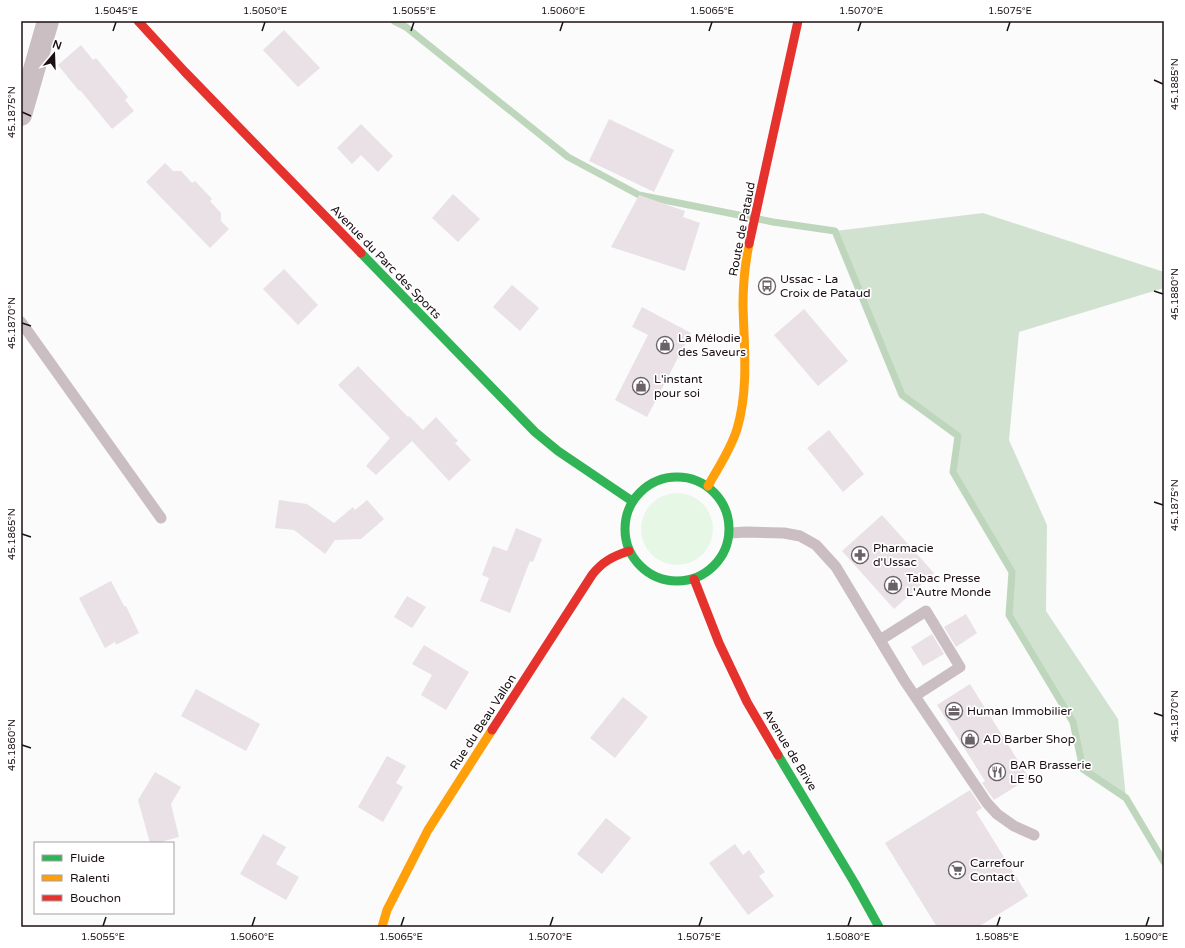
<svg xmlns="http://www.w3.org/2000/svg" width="1185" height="948" font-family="'Varela Round',sans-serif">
	<rect width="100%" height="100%" fill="#fbfbfb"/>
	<!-- green -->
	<path fill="#e7f7e6" d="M641 529a36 36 0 1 1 72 0a36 36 0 1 1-72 0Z"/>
	<!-- forest -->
	<path fill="#d1e3d0" d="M983 213 1164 272V288L1019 332 1009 440 1047 525 1046 611 1118 719 1126 798 1083 769 1073 722 1009 615 1012 572 953 472 958 436 902 395 835 231Z"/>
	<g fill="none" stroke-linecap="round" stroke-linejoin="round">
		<!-- stream -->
		<path stroke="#bed6bc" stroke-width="7" d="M394 21 406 27 568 157 639 195 773 222 835 231 902 395 958 436 953 472 1012 572 1009 615 1073 722 1083 769 1126 798 1164 862"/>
	</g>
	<!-- building -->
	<path fill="#e9e1e5" d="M284 30 320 68 298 87 263 50Z
		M81 45 93 60 96 58 121 88 128 97 125 100 134 111 112 129 80 90 79 91 58 65Z
		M609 119 674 150 654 192 589 161Z
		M361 124 393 156 378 172 361 155 352 164 337 148Z
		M165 163 173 171H181L192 183 195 181 212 199 210 201 221 213V221L229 229 210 248 146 182Z
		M453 194 480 219 458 242 432 218Z
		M639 195 685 211 683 217 700 223 685 271 611 247Z
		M284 269 318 305 298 325 263 289Z
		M512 285 539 308 520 331 493 307Z
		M642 307 691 333 647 417 615 400 648 335 632 327Z
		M804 309 848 361 818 386 774 335Z
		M358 366 408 417 409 416 423 430 436 417 458 441 455 443 471 460 449 481 412 441 376 475 366 466 390 438 338 385Z
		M829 430 864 474 843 492 807 448Z
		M279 500 307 504 334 523 353 507 355 510 367 500 384 519 361 539 335 540 325 554 294 530 275 528Z
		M882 515 934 573 894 609 842 551Z
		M516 528 542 539 533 562 530 561 510 613 480 601 489 578 482 575 493 546 507 551Z
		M111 581 124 606H126L139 633 116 645 115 642 105 648 79 598Z
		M407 596 426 607 412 628 394 617Z
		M966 614 977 633 956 647 944 627Z
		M932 634 944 654 923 666 911 647Z
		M424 645 469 672 446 710 421 695 432 675 412 664Z
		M970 684 1029 778 994 800 982 783 985 781 937 705Z
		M196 689 260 724 246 751 181 716Z
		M623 697 648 717 615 758 590 738Z
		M387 756 406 766 396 783 403 787 383 822 358 807Z
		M155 772 181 787 171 804 179 837 157 843H150L138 800Z
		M970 790 982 808 976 812 1028 896 978 927H937L885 843Z
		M606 818 631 838 602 874 577 854Z
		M263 834 286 847 276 864 299 877 286 900 240 874Z
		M735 844 743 855 749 850 765 872 759 876 774 896 748 915 709 863Z"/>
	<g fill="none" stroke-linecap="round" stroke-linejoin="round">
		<!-- lane -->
		<path stroke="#cabec3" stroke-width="11" d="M21 322 161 518
			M730 533 746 532 784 533 800 536 816 545 836 567 904 680 987 803 997 814 1014 826 1034 835
			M880 640 926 611 960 667 915 696"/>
		<!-- street -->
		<path stroke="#cabec3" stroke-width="22" d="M21 115 48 21"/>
		<!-- fast -->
		<path stroke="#30b455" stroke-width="9" d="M361 253 535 432 558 451 632 501
			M625 529a52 52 0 1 1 104 0a52 52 0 1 1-104 0Z
			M778 755 854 882 879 927"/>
		<!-- slow -->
		<path stroke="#ff9f0a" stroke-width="9" d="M708 486C718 468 731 449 737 429 749 389 744 346 743 305 743 285 745 264 749 244
			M382 927 387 910 428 830 492 730"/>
		<!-- jam -->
		<path stroke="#e5322d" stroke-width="9" d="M138 21 185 72 361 253
			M749 244 798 21
			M694 579 719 643 747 702 778 755
			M492 730 592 575C602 562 613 556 629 551"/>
	</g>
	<!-- ticks -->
	<path fill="none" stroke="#1c0f15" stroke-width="1.5" d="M113 31 116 22M262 31 265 22M411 31 414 22M560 31 563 22M709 31 712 22M858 31 861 22M1007 31 1010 22M1154 80 1163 84M22 112 31 116M1154 291 1163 294M22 323 31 326M1154 502 1163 505M22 534 31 537M1154 713 1163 716M22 745 31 748M103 926 106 917M252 926 255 917M401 926 404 917M550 926 553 917M699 926 702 917M848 926 851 917M997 926 1000 917M1146 926 1149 917"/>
	<!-- icons -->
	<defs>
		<g id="bus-ring" transform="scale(0.9)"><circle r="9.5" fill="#fff" stroke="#6a6266" stroke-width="1.5"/><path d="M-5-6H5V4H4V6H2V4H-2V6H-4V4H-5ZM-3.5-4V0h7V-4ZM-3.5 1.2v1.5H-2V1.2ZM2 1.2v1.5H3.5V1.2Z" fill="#6a6266"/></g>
		<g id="shop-ring" transform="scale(0.9)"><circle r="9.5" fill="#fff" stroke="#6a6266" stroke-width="1.5"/><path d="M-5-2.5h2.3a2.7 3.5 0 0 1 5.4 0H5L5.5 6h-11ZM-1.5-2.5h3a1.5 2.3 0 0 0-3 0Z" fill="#6a6266"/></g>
		<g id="pharmacy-ring" transform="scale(0.9)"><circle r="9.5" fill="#fff" stroke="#6a6266" stroke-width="1.5"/><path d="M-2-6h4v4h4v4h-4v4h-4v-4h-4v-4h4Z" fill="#6a6266"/></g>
		<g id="office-ring" transform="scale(0.9)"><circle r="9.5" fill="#fff" stroke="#6a6266" stroke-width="1.5"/><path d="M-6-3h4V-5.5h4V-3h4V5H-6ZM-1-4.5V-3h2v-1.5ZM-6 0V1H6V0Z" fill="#6a6266"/></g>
		<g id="restaurant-ring" transform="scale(0.9)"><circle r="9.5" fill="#fff" stroke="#6a6266" stroke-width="1.5"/><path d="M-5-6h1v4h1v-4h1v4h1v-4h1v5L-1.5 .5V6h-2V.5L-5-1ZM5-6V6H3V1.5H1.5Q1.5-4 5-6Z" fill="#6a6266"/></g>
		<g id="supermarket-ring" transform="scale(0.9)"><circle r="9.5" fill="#fff" stroke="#6a6266" stroke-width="1.5"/><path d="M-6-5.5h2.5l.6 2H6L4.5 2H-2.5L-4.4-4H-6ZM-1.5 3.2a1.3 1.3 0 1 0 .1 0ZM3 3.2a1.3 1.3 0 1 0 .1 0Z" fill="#6a6266"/></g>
	</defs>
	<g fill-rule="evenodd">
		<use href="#bus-ring" x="767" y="286"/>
		<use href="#shop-ring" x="665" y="345"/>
		<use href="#shop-ring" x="641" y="386"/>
		<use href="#pharmacy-ring" x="860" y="555"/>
		<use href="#shop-ring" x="893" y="585"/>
		<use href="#office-ring" x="954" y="711"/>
		<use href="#shop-ring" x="970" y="739"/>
		<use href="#restaurant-ring" x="997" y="772"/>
		<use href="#supermarket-ring" x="957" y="870"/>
	</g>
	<g text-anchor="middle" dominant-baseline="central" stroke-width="3.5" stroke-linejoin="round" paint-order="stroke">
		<!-- street labels -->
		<g font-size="12" fill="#1c0f15" stroke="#fff">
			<text transform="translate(742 229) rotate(-79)">Route de Pataud</text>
			<text transform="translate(386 262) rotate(46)">Avenue du Parc des Sports</text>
			<text transform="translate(483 722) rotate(-57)">Rue du Beau Vallon</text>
			<text transform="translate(790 750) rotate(59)">Avenue de Brive</text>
		</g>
		<!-- poi labels -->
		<g font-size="12" fill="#1c0f15" stroke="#fff" text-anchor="start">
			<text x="780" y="279">Ussac - La<tspan x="780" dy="14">Croix de Pataud</tspan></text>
			<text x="678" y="338">La Mélodie<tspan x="678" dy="14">des Saveurs</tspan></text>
			<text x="654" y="379">L'instant<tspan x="654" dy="14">pour soi</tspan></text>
			<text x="873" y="548">Pharmacie<tspan x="873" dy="14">d'Ussac</tspan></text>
			<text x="906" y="578">Tabac Presse<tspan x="906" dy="14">L'Autre Monde</tspan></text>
			<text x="967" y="711">Human Immobilier</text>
			<text x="983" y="739">AD Barber Shop</text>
			<text x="1010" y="765">BAR Brasserie<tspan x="1010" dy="14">LE 50</tspan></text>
			<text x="970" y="863">Carrefour<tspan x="970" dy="14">Contact</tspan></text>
		</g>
	</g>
	<!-- border -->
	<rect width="1185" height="948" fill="none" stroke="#ffffff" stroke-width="44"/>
	<!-- legend -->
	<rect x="34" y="842" width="140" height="72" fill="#ffffff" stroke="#a49fa1"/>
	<rect x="42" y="855" width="20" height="6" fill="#30b455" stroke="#a49fa1"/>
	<text x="70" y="862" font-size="12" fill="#1c0f15">Fluide</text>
	<rect x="42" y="875" width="20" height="6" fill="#ff9f0a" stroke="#a49fa1"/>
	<text x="70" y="882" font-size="12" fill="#1c0f15">Ralenti</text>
	<rect x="42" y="895" width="20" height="6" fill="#e5322d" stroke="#a49fa1"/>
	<text x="70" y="902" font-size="12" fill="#1c0f15">Bouchon</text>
	<!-- north arrow -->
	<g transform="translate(54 54) rotate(19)" stroke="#ffffff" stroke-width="3" paint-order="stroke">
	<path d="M0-3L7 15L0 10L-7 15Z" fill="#1c0f15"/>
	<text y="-6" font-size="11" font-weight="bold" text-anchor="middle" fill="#1c0f15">N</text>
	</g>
	<rect x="22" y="22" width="1141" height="904" fill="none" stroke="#1c0f15" stroke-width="1.5"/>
	<g font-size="10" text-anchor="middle" fill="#1c0f15">
		<text x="116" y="14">1.5045°E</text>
		<text x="265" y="14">1.5050°E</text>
		<text x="414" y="14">1.5055°E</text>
		<text x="563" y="14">1.5060°E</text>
		<text x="712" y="14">1.5065°E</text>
		<text x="861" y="14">1.5070°E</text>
		<text x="1010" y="14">1.5075°E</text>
		<text transform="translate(1174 84) rotate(-90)" y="4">45.1885°N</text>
		<text transform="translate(11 112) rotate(-90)" y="4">45.1875°N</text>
		<text transform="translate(1174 294) rotate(-90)" y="4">45.1880°N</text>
		<text transform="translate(11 323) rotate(-90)" y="4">45.1870°N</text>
		<text transform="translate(1174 505) rotate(-90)" y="4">45.1875°N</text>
		<text transform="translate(11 534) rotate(-90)" y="4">45.1865°N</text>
		<text transform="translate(1174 716) rotate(-90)" y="4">45.1870°N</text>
		<text transform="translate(11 745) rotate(-90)" y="4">45.1860°N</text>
		<text x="103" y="940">1.5055°E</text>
		<text x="252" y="940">1.5060°E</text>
		<text x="401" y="940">1.5065°E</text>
		<text x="550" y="940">1.5070°E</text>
		<text x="699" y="940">1.5075°E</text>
		<text x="848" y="940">1.5080°E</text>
		<text x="997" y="940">1.5085°E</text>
		<text x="1146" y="940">1.5090°E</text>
	</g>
</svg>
